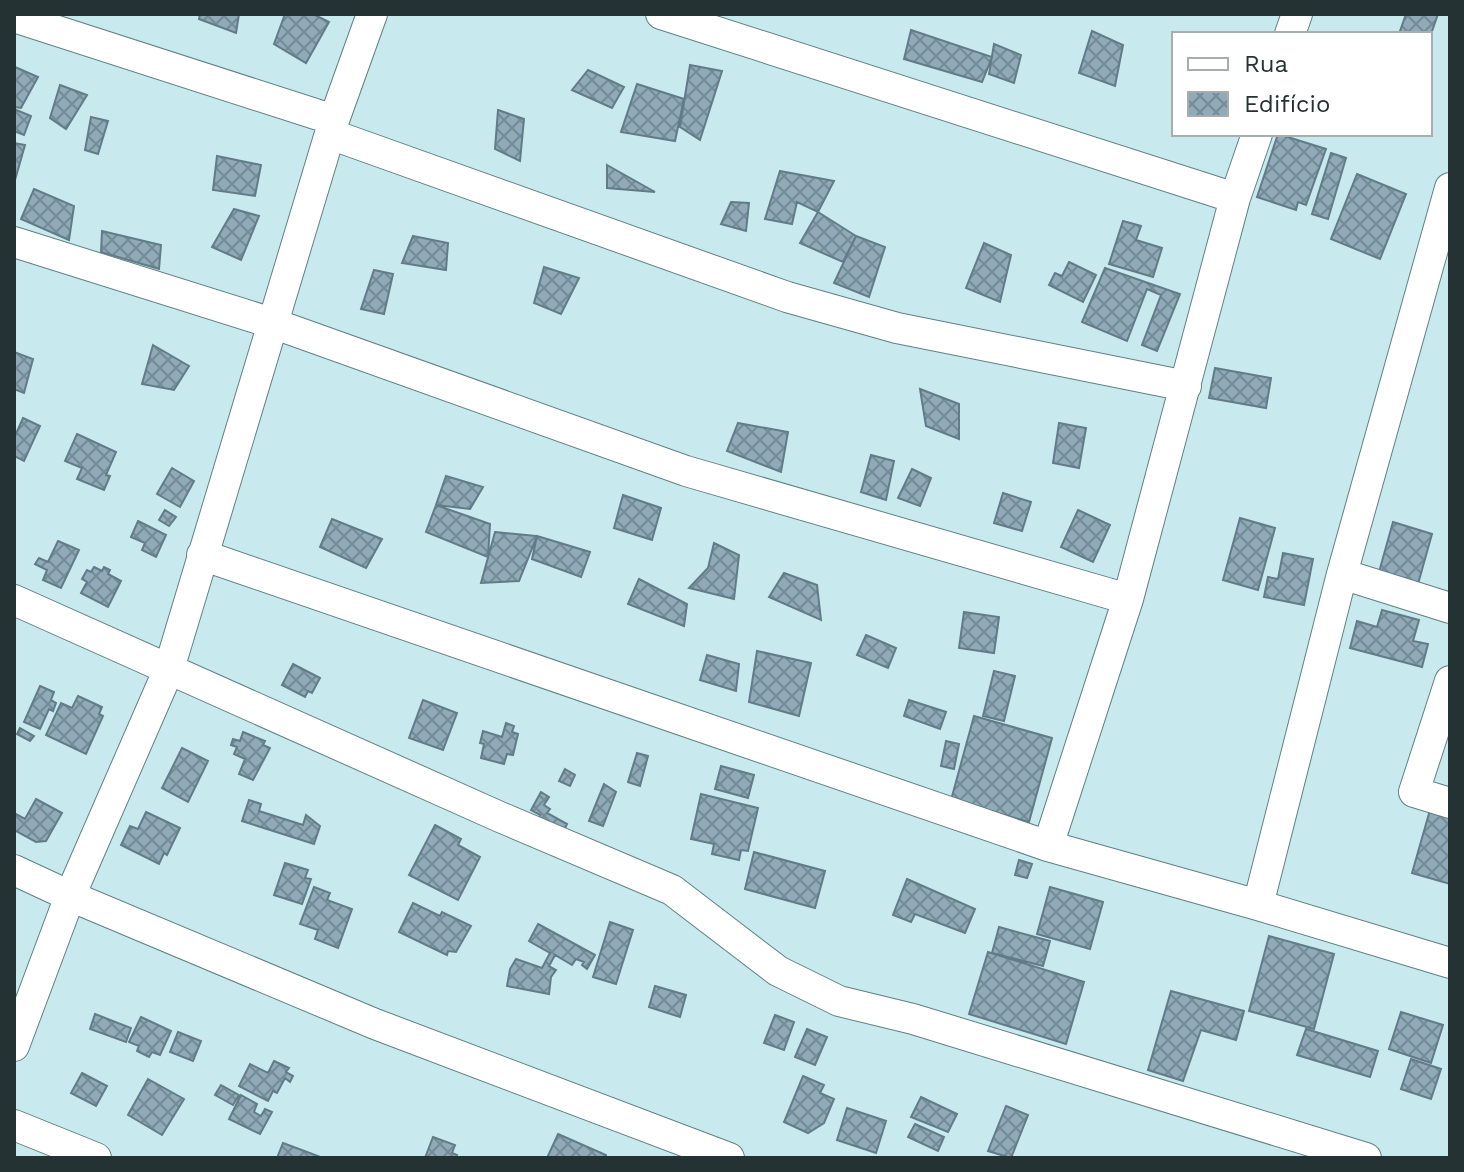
<svg xmlns="http://www.w3.org/2000/svg" width="1464" height="1172" font-family="'Work Sans',sans-serif">
	<defs>
		<pattern id="building-cross-hatch" width="8" height="8" patternUnits="userSpaceOnUse" patternTransform="scale(2)"><rect width="8" height="8" fill="#8faab8"/><path d="M0 0l8 8M0 8l8-8" fill="none" stroke="#758b96"/></pattern>
	</defs>
	<rect width="100%" height="100%" fill="#c8eaee"/>
	<!-- building -->
	<path fill="url(#building-cross-hatch)" stroke="#617c88" stroke-width="2" d="M200 14H239L236 33 199 19Z
		M285 14H313L329 22 306 63 274 44Z
		M1406 14H1438L1430 37V34H1399Z
		M911 30 992 57 982 82 904 59Z
		M1092 31 1123 45 1115 86 1079 73Z
		M994 44 1021 55 1014 83 989 74Z
		M690 65 722 71 700 140 680 127Z
		M15 67 38 77 21 108 14 107Z
		M588 70 624 87 612 108 572 90Z
		M637 84 684 99 675 141 621 132Z
		M60 85 87 95 66 129 50 118Z
		M14 109 31 116 24 135 14 131Z
		M498 110 524 119 520 161 495 149Z
		M91 117 108 121 98 154 85 150Z
		M1278 134 1326 149 1306 205 1298 202 1296 210 1257 197Z
		M14 143 25 145 15 180H14Z
		M1331 153 1346 158 1328 219 1312 214Z
		M217 156 261 165 255 196 213 190Z
		M607 165 655 192 607 188Z
		M780 171 834 181 818 212 797 202 792 224 765 219Z
		M1357 174 1406 194 1380 259 1331 239Z
		M34 189 74 206 69 240 21 219Z
		M731 202 749 203 746 231 721 224Z
		M234 209 259 216 241 260 212 247Z
		M818 212 856 236 843 262 800 243Z
		M1123 221 1141 226 1136 240 1162 248 1153 277 1109 264Z
		M102 231 161 245 159 269 101 252Z
		M413 236 448 243 446 270 402 263Z
		M856 236 885 247 869 297 834 283Z
		M984 243 1011 255 1000 302 966 288Z
		M1069 262 1096 275 1083 302 1049 285 1055 273 1062 276Z
		M544 267 579 278 561 314 534 303Z
		M1105 268 1180 294 1157 351 1142 345 1161 295 1147 289 1127 341 1082 322Z
		M374 270 393 274 384 314 361 309Z
		M153 345 189 366 174 390 142 384Z
		M14 352 33 359 24 393 14 389Z
		M1215 368 1271 378 1266 408 1209 398Z
		M920 389 959 404V439L926 426Z
		M23 418 40 426 24 461 14 456V438Z
		M738 423 788 432 781 472 727 451Z
		M1059 423 1086 428 1079 468 1053 463Z
		M77 434 116 452 106 475 110 476 104 490 77 479 82 468 65 461Z
		M871 455 894 461 886 500 861 492Z
		M172 468 194 481 180 507 157 494Z
		M912 469 931 478 920 506 898 498Z
		M446 476 483 487 470 509 436 505Z
		M1003 493 1031 502 1022 531 994 523Z
		M623 495 661 508 652 540 614 528Z
		M436 505 490 524 488 557 426 532Z
		M165 510 176 517 169 526 159 520Z
		M1078 510 1110 525 1093 562 1061 547Z
		M1240 518 1275 528 1258 590 1223 580Z
		M332 519 382 539 366 568 320 547Z
		M138 521 166 535 156 557 142 550 145 543 131 537Z
		M1393 522 1432 534 1418 584 1379 572Z
		M495 532 537 536 519 581 481 583Z
		M537 536 590 552 581 577 532 559Z
		M58 541 79 550 61 588 43 580 47 570 35 564 39 558 48 562Z
		M714 543 739 555 734 599 689 588 708 568Z
		M1283 553 1313 559 1304 605 1264 597 1268 577 1278 579Z
		M94 567 102 571 104 567 110 570 108 574 121 581 108 607 81 593 87 582 82 579 87 570 91 572Z
		M784 573 817 585 821 620 769 597Z
		M639 579 687 604 684 626 628 604Z
		M1382 610 1419 620 1413 641 1428 644 1422 667 1350 648 1357 621 1377 627Z
		M964 612 999 617 994 653 959 648Z
		M866 635 896 648 888 668 857 655Z
		M757 651 811 663 799 716 749 702Z
		M707 655 739 664 736 691 700 680Z
		M293 664 320 678 312 693 308 691 305 697 282 685Z
		M994 671 1015 676 1004 721 983 716Z
		M40 686 54 692 51 700 56 703 53 711 49 709 40 729 24 722Z
		M78 696 102 707 99 714 103 716 86 754 46 735 61 703 72 708Z
		M423 700 457 713 443 750 409 738Z
		M909 700 946 712 940 729 904 716Z
		M974 716 1052 738 1029 822 951 800Z
		M506 723 514 726 512 732 518 734 513 755 507 754 504 764 481 758 484 744 480 743 483 731 502 737Z
		M20 728 34 736 30 741 17 734Z
		M243 732 265 741 263 745 270 748 253 780 239 774 245 759 234 754 237 747 231 745 233 739 240 741Z
		M946 741 959 744 954 769 941 766Z
		M182 748 208 761 188 802 162 788Z
		M637 753 648 756 640 786 628 782Z
		M721 766 754 775 748 798 715 789Z
		M565 769 575 775 570 786 559 781Z
		M604 784 616 792 603 826 589 821Z
		M541 792 549 797 544 805 550 809 547 813 567 824 562 835 537 821 540 815 531 810Z
		M701 794 758 808 748 851 741 850 739 860 712 854 714 844 691 839Z
		M36 799 62 813 46 841 36 842 14 830V813L25 819Z
		M249 800 261 804 259 811 303 825 306 815 320 826 314 844 242 821Z
		M1430 810 1450 816V884L1412 873Z
		M146 812 180 828 167 855 164 853 159 864 121 845 130 826 138 829Z
		M435 825 461 839 458 845 480 857 458 900 409 875Z
		M754 852 825 871 815 908 745 889Z
		M1019 860 1032 864 1027 878 1015 875Z
		M285 863 308 870 305 878 311 879 302 904 274 895Z
		M907 879 975 909 965 933 915 914 911 922 893 915Z
		M314 887 330 893 327 900 352 909 338 948 315 939 318 930 300 924Z
		M1050 887 1103 902 1090 949 1037 934Z
		M413 903 440 916 442 912 471 926 456 952 448 951 447 955 399 932Z
		M610 922 633 930 616 984 593 977Z
		M538 924 595 955 587 969 582 965 584 962 576 959 572 965 555 955 549 966 556 970 551 977 549 994 507 986 510 969 516 959 542 968 550 953 529 941Z
		M999 927 1050 941 1043 966 992 953Z
		M1269 936 1334 954 1314 1029 1249 1011Z
		M988 952 1084 982 1066 1044 969 1014Z
		M655 986 686 995 680 1017 649 1007Z
		M1171 991 1244 1011 1236 1040 1201 1030 1183 1081 1148 1070Z
		M1401 1012 1443 1025 1431 1063 1389 1049Z
		M95 1014 131 1028 126 1042 90 1029Z
		M775 1015 794 1022 784 1050 764 1043Z
		M141 1017 171 1031 160 1055 152 1052 149 1057 137 1051 139 1046 129 1042Z
		M807 1029 827 1037 815 1065 795 1057Z
		M1306 1029 1378 1051 1370 1077 1297 1055Z
		M178 1032 201 1041 193 1061 170 1052Z
		M1411 1059 1441 1069 1431 1099 1401 1089Z
		M274 1061 289 1068 286 1072 293 1076 290 1082 285 1078 277 1093 273 1091 268 1101 239 1086 250 1064 268 1073Z
		M82 1073 107 1086 96 1106 71 1093Z
		M803 1076 824 1085 820 1093 834 1099 824 1123 808 1133 784 1122Z
		M148 1079 184 1099 162 1135 128 1115Z
		M221 1085 239 1095 233 1105 215 1095Z
		M241 1095 257 1104 254 1112 261 1116 265 1109 272 1112 260 1134 229 1119Z
		M921 1097 957 1114 948 1132 911 1117Z
		M1006 1106 1028 1115 1011 1158 988 1151Z
		M847 1108 886 1121 876 1153 837 1140Z
		M915 1124 944 1137 938 1151 908 1137Z
		M558 1134 606 1155 605 1158H547Z
		M433 1137 455 1145 452 1153 457 1155 456 1158H425Z
		M283 1143 323 1158H277Z"/>
	<g fill="none" stroke-linecap="round" stroke-linejoin="round">
		<!-- street casing -->
		<g stroke="#608083" stroke-width="32">
			<path id="street" d="M661 14 1235 198
				M14 17 334 120
				M1290 34 1297 14
				M330 134 787 297 897 328 1186 386
				M14 242 272 323 686 471 1128 599
				M202 555 1048 846 1258 905 1450 963
				M1342 574 1450 608
				M14 600 500 817 672 890 778 971 839 1001 913 1019 1366 1158
				M1450 681 1414 792 1450 803
				M1048 846 1128 599 1235 198 1257 134
				M14 870 70 896 375 1024 729 1158
				M1258 905 1342 574 1450 188
				M14 1046 70 896 169 669 334 120 372 14
				M14 1125 96 1158"/>
		</g>
		<!-- street -->
		<use href="#street" stroke="#fff" stroke-width="30"/>
	</g>
	<!-- border -->
	<rect width="1464" height="1172" fill="none" stroke="#253234" stroke-width="32"/>
	<!-- legend -->
	<rect x="1172" y="32" width="260" height="104" fill="#ffffff" stroke="#a8adae" stroke-width="2"/>
	<rect x="1188" y="58" width="40" height="12" fill="#ffffff" stroke="#a8adae" stroke-width="2"/>
	<text x="1244" y="72" font-size="24" fill="#253234">Rua</text>
	<rect x="1188" y="92" width="40" height="24" fill="url(#building-cross-hatch)" stroke="#a8adae" stroke-width="2"/>
	<text x="1244" y="112" font-size="24" fill="#253234">Edifício</text>
</svg>
